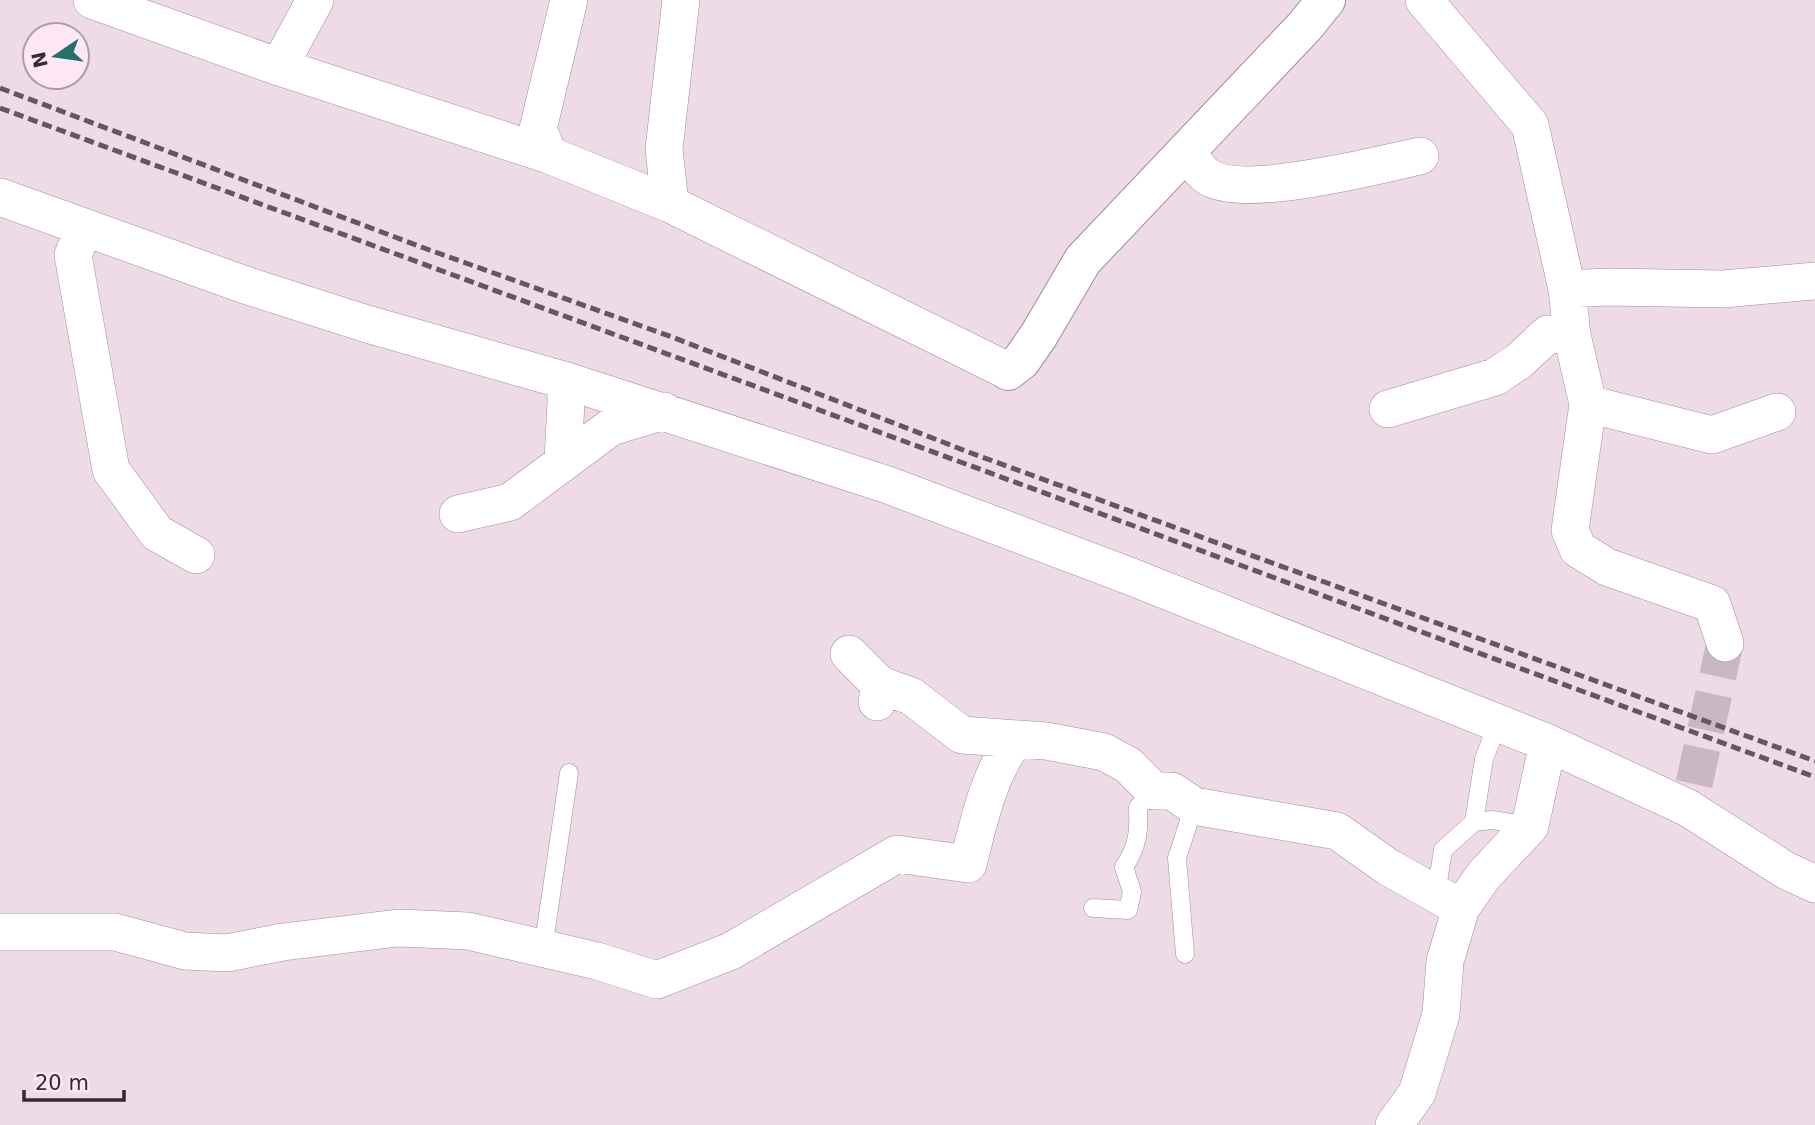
<svg xmlns="http://www.w3.org/2000/svg" width="1815" height="1125" font-family="'DejaVu Sans',sans-serif">
	<rect width="100%" height="100%" fill="#efdae8"/>
	<g fill="none" stroke-linecap="round" stroke-linejoin="round">
		<!-- minor-tunnel -->
		<path stroke="#c9b7c3" stroke-width="37" stroke-dasharray="37 18" stroke-linecap="butt" d="M1694 784 1725 643"/>
		<!-- service casing -->
		<g stroke="#a18d9a" stroke-width="19">
			<path id="service" d="M1474 822 1484 759 1498 722
				M1436 894 1443 850 1474 822 1492 820 1530 826
				M1093 908 1128 910 1132 892 1124 867C1138 846 1139 832 1138 807L1154 791
				M543 949 569 773
				M1185 954 1177 858 1194 806"/>
		</g>
		<!-- minor casing -->
		<g stroke="#a18d9a" stroke-width="38">
			<path id="minor" d="M92 0 279 67 549 155 670 204 1008 371
				M1424 0 1530 125 1567 289 1572 335 1588 404 1570 530 1578 549 1607 567 1712 604 1725 643
				M279 67 315 0
				M1186 151C1192 159 1199 171 1207 176 1241 201 1377 165 1420 156
				M549 155 538 129 569 0
				M0 197 248 286 367 324 567 381 888 485 1132 577 1548 743 1688 808 1785 870 1815 884
				M670 204 664 149 681 0
				M84 228 73 255 111 470 157 533 196 555
				M1567 289 1608 287 1723 289 1815 281
				M1588 404 1712 435 1777 412
				M1388 409 1495 377 1519 361 1548 334 1572 335
				M563 461 567 381
				M458 514 510 502 611 427 664 411
				M849 654 880 685
				M877 702 880 685 911 696 962 735 1046 741 1104 752 1128 765 1154 791H1172L1194 806 1337 831 1388 867 1461 908
				M0 932H115L185 951 227 953 283 942 398 928 468 931 597 961 657 980 731 951 897 854 968 864C979 822 988 775 1015 740
				M1394 1125 1417 1093 1441 1014 1445 961 1461 908 1484 875 1530 826 1548 743"/>
		</g>
		<!-- tertiary casing -->
		<g stroke="#a18d9a" stroke-width="40">
			<path id="tertiary" d="M1008 371 1021 361 1039 335 1083 260 1305 26 1326 0"/>
		</g>
		<!-- service -->
		<use href="#service" stroke="#fff" stroke-width="18"/>
		<!-- minor -->
		<use href="#minor" stroke="#fff" stroke-width="37"/>
		<!-- tertiary -->
		<use href="#tertiary" stroke="#fff" stroke-width="38"/>
		<!-- rail -->
		<path stroke="#63585f" stroke-width="5" stroke-dasharray="10 5" stroke-linecap="butt" d="M0 88 424 248 672 337 971 453 1815 761
			M0 108 1815 777"/>
	</g>
	<!-- north arrow -->
	<g transform="translate(56 56) rotate(257)"><circle r="33" fill="#fde7f5" stroke="#ac9ca6" stroke-width="2"/>
	<path d="M0-5L12 26L0 18L-12 26Z" fill="#26706b"/>
	<text y="-10" font-size="19" font-weight="bold" text-anchor="middle" fill="#332b30">N</text>
	</g>
	<!-- scale -->
	<path d="M24 1090v10h100v-10" fill="none" stroke="#332b30" stroke-width="3.5"/>
	<text x="35" y="1090" font-size="21" fill="#332b30" stroke="#fde7f5" stroke-width="5" paint-order="stroke">20 m</text>
</svg>
